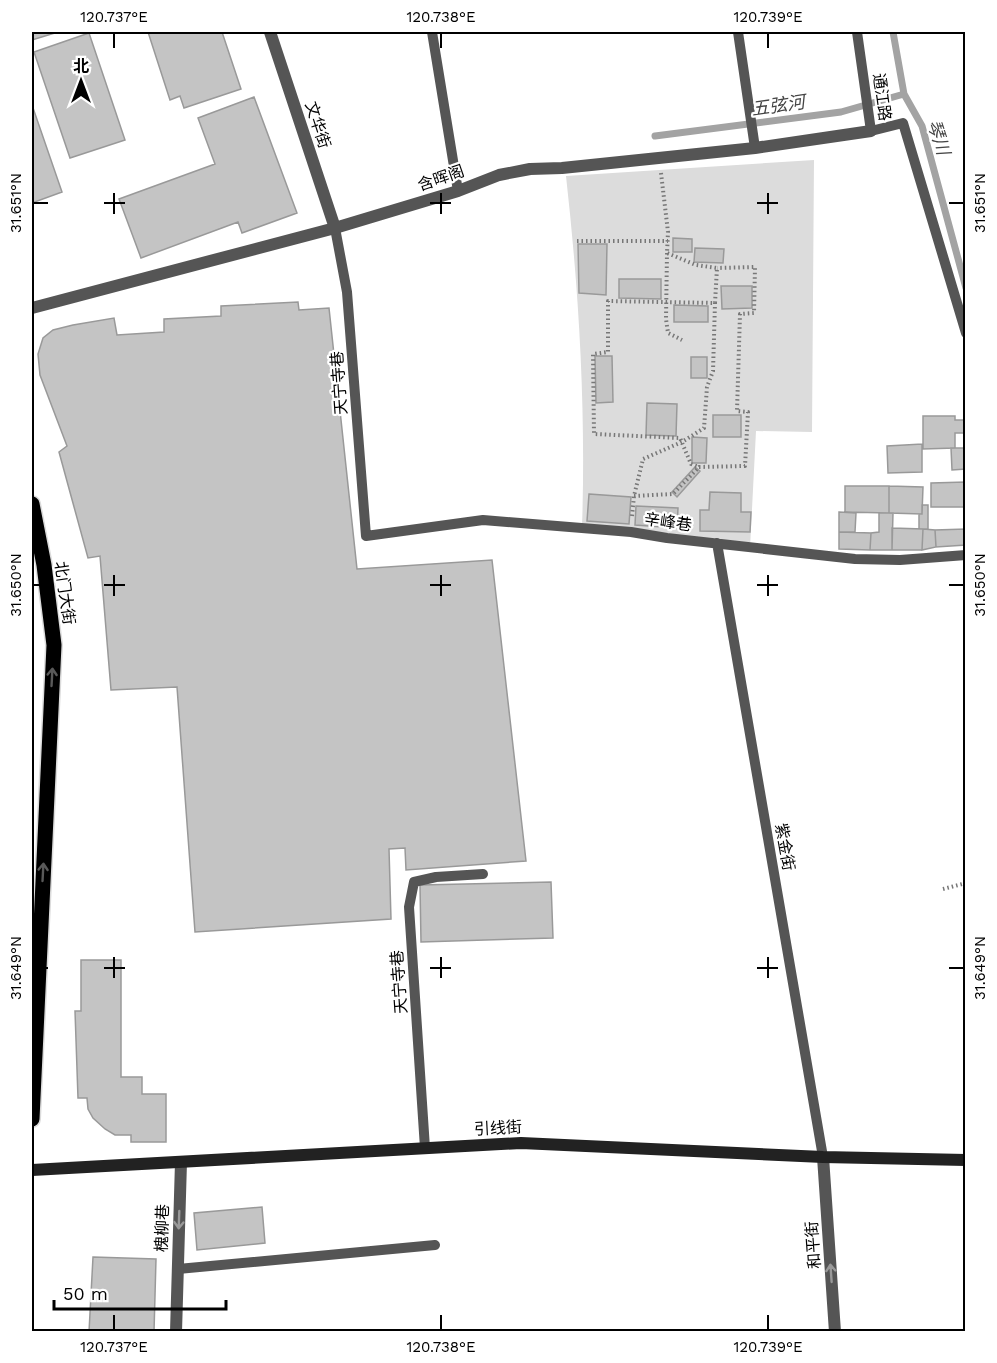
<svg xmlns="http://www.w3.org/2000/svg" width="997" height="1363" font-family="'Work Sans','Noto Sans SC',sans-serif">
	<rect width="100%" height="100%" fill="#fff"/>
	<!-- green -->
	<path fill="#dcdcdc" d="M814 160 812 432 756 431 750 548 582 527C586 409 579 292 566 176Z"/>
	<g fill="none" stroke-linecap="round" stroke-linejoin="round">
		<!-- stream -->
		<path stroke="#a3a3a3" stroke-width="7" d="M893 32 904 94 922 126 966 288
			M655 136 841 112 904 94"/>
	</g>
	<!-- building -->
	<path fill="#c4c4c4" stroke="#999" stroke-width="1.5" d="M32 32H58L32 40Z
		M148 32H222L241 89 184 108 180 96 170 100Z
		M89 33 125 140 70 158 34 52Z
		M254 97 297 213 242 233 238 222 141 258 119 199 215 164 198 118Z
		M32 105 62 192 32 203Z
		M673 238 692 239V252H673Z
		M578 244H607L606 295 579 293Z
		M695 248 724 249 723 263 694 262Z
		M619 279H661V299L619 298Z
		M721 286H752V308L722 309Z
		M298 302 299 310 329 308 357 569 492 560 526 861 406 870 405 848 389 849 391 919 195 932 177 687 111 690 100 556 88 558 59 452 67 446 40 375 38 354 43 338 53 330 73 325 114 318 117 335 164 332V319L221 316V306Z
		M674 305 708 306V322H674Z
		M595 356H612L613 402 596 403Z
		M691 357H707V378H691Z
		M647 403 677 404 676 436 646 435Z
		M713 415H741V437H713Z
		M923 416H955V420H966V433H955V448L923 449Z
		M692 437 707 438 706 463H692Z
		M922 444V472L888 473 887 446Z
		M951 448H966V469L952 470Z
		M695 467 700 471 677 497 672 492Z
		M966 482V507H931V483Z
		M845 486H889V513L845 512Z
		M889 486 923 487 922 514 889 513Z
		M710 492 741 493V512H751L750 532 700 531V510H709Z
		M589 494 631 497 629 524 587 521Z
		M922 505H928V529H919V514H922Z
		M636 506 678 508 677 528 635 525Z
		M839 512 856 513 855 532H839Z
		M879 513H893L892 550H870L871 533 879 532Z
		M892 528 923 529 922 550H892Z
		M923 529 935 530 936 547 922 550Z
		M966 529V545L936 547 935 530Z
		M839 532 871 533 870 550 839 549Z
		M551 882 553 938 421 942 420 885Z
		M81 960H121V1077H142V1094H166V1142H131V1135H115L105 1129 93 1118 88 1109 87 1098H78L75 1011H81Z
		M262 1207 265 1243 197 1250 194 1213Z
		M93 1257 156 1259 154 1332H89Z"/>
	<g fill="none" stroke-linecap="round" stroke-linejoin="round">
		<!-- primary casing -->
		<g stroke="#dbdbdb" stroke-width="18">
			<path id="primary" d="M32 504 44 565 54 645 32 1119"/>
		</g>
		<!-- path -->
		<path stroke="#777" stroke-width="4" stroke-dasharray="1.5 3" stroke-linecap="butt" d="M661 173 668 232 667 253 696 265 717 268 715 303 608 301V352L593 354 594 434 680 438 691 464 699 467
			M577 241H668
			M667 253 666 319 668 333 682 340
			M634 496 673 494 699 467 745 466 748 412 737 411 740 314 754 313 755 267 717 268
			M632 516 634 496 643 459 682 442 704 428 707 387 713 371 715 303
			M943 889 966 883"/>
		<!-- lane -->
		<path stroke="#555" stroke-width="10" d="M432 32 458 191
			M738 32 755 148
			M857 32 871 131 903 123 966 333
			M335 228 347 292 366 536 483 520 631 532 667 538 855 559 900 560 966 555
			M717 543 823 1157
			M425 1148 409 907 414 882 436 877 483 874
			M178 1269 435 1245"/>
		<!-- street -->
		<path stroke="#555" stroke-width="12" d="M270 32 335 228
			M32 308 335 228 458 191 499 175 530 169 562 168 755 148 871 131
			M823 1157 835 1332
			M176 1332 181 1162"/>
		<!-- secondary -->
		<path stroke="#222" stroke-width="12" d="M32 1170 521 1143 823 1157 966 1160"/>
		<!-- primary -->
		<use href="#primary" stroke="#000" stroke-width="15"/>
	</g>
	<!-- one-way arrows -->
	<defs><path id="oneway-shaft" d="M-6 0H5M1.5-3L5.5 0L1.5 3" fill="none" stroke-width="1.6" stroke-linecap="round" stroke-linejoin="round" transform="scale(1.5)"/></defs>
	<g stroke="#595959">
		<use href="#oneway-shaft" transform="translate(52 677) rotate(-87)"/>
		<use href="#oneway-shaft" transform="translate(43 872) rotate(-87)"/>
	</g>
	<g stroke="#999">
		<use href="#oneway-shaft" transform="translate(179 1220) rotate(92)"/>
		<use href="#oneway-shaft" transform="translate(831 1273) rotate(-94)"/>
	</g>
	<!-- ticks -->
	<path fill="none" stroke="#000" stroke-width="2" d="M114 33V48M441 33V48M768 33V48M114 193V214M441 193V214M768 193V214M33 203H48M104 203H125M430 203H451M757 203H778M949 203H964M114 575V596M441 575V596M768 575V596M33 585H48M104 585H125M430 585H451M757 585H778M949 585H964M114 957V978M441 957V978M768 957V978M33 968H48M104 968H125M430 968H451M757 968H778M949 968H964M114 1315V1330M441 1315V1330M768 1315V1330"/>
	<g text-anchor="middle" dominant-baseline="central" stroke-width="4.5" stroke-linejoin="round" paint-order="stroke">
		<!-- street labels -->
		<g font-size="16" fill="#000" stroke="#fff">
			<text transform="translate(882 97) rotate(82)">通江路</text>
			<text transform="translate(318 125) rotate(72)">文华街</text>
			<text transform="translate(441 178) rotate(-19)">含晖阁</text>
			<text transform="translate(339 383) rotate(-94)">天宁寺巷</text>
			<text transform="translate(668 522) rotate(8)">辛峰巷</text>
			<text transform="translate(65 593) rotate(82)">北门大街</text>
			<text transform="translate(785 847) rotate(80)">紫金街</text>
			<text transform="translate(399 982) rotate(-94)">天宁寺巷</text>
			<text transform="translate(498 1128) rotate(-3)">引线街</text>
			<text transform="translate(162 1228) rotate(-88)">槐柳巷</text>
			<text transform="translate(813 1245) rotate(-94)">和平街</text>
		</g>
		<!-- water labels -->
		<g font-size="18" font-style="italic" fill="#444" stroke="#fff">
			<text transform="translate(778 105) rotate(-8)">五弦河</text>
			<text transform="translate(939 137) rotate(72)">琴川</text>
		</g>
	</g>
	<!-- border -->
	<rect width="997" height="1363" fill="none" stroke="#ffffff" stroke-width="66"/>
	<!-- north arrow -->
	<g transform="translate(81 81)" stroke="#ffffff" stroke-width="4.5" paint-order="stroke">
	<path d="M0-4.5L10 22L0 15L-10 22Z" fill="#000000"/>
	<text y="-9" font-size="16" font-weight="bold" text-anchor="middle" fill="#000000">北</text>
	</g>
	<!-- scale -->
	<path d="M54 1300v9h172v-9" fill="none" stroke="#000000" stroke-width="3"/>
	<text x="63" y="1300" font-size="18" fill="#000000" stroke="#ffffff" stroke-width="4.5" paint-order="stroke">50 m</text>
	<rect x="33" y="33" width="931" height="1297" fill="none" stroke="#000" stroke-width="2"/>
	<g font-size="15" text-anchor="middle" fill="#000">
		<text x="114" y="22">120.737°E</text>
		<text x="441" y="22">120.738°E</text>
		<text x="768" y="22">120.739°E</text>
		<text transform="translate(16 203) rotate(-90)" y="5">31.651°N</text>
		<text transform="translate(980 203) rotate(-90)" y="5">31.651°N</text>
		<text transform="translate(16 585) rotate(-90)" y="5">31.650°N</text>
		<text transform="translate(980 585) rotate(-90)" y="5">31.650°N</text>
		<text transform="translate(16 968) rotate(-90)" y="5">31.649°N</text>
		<text transform="translate(980 968) rotate(-90)" y="5">31.649°N</text>
		<text x="114" y="1352">120.737°E</text>
		<text x="441" y="1352">120.738°E</text>
		<text x="768" y="1352">120.739°E</text>
	</g>
</svg>
